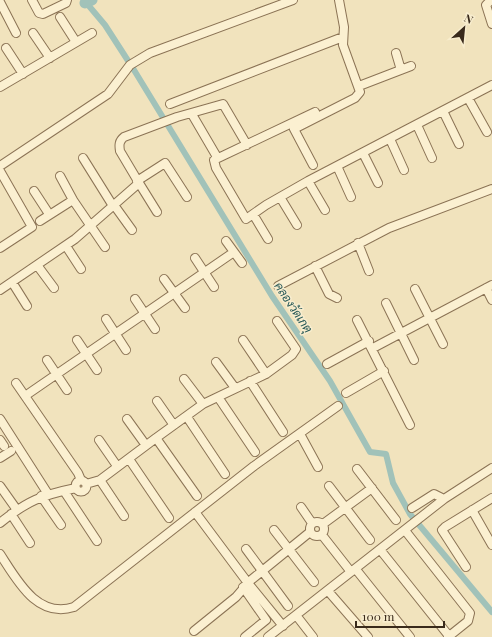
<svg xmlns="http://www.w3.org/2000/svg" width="492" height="637" font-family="'Playfair Display',Sarabun,serif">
	<rect width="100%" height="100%" fill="#f1e3bd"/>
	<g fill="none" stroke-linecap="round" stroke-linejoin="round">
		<!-- canal -->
		<path stroke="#a1c2b9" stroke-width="6" d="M84 0 105 25 134 70 272 296 330 381 370 452 386 454 393 483 410 514 492 612"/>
		<!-- river -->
		<path stroke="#a1c2b9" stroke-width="11" d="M85 3 92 0"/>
		<!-- minor casing -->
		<g stroke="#8b7355" stroke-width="10">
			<path id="minor" d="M32 0 39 13 43 14 66 3 67 0
				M491 0 486 5 492 24
				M0 2 16 33
				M60 17 76 42
				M33 33 50 58
				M6 48 23 74
				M396 53 401 70
				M359 86 411 66
				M0 87 92 33
				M468 98 487 132
				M170 104 343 37
				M443 111 459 144
				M315 112 214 160 216 168 246 219 266 205 308 181 492 85
				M193 116 217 157
				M417 125 432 158
				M390 139 404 170
				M363 153 378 183
				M83 158 113 206
				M313 165 294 129 355 98 360 92 343 45 344 27 339 0
				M0 166 108 94 130 65 150 53 293 0
				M337 166 351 197
				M0 171 32 227 0 248
				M60 176 73 200
				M137 181 165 163 187 197
				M308 181 325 210
				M139 183 157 212
				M34 191 49 214
				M280 197 297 225
				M114 205 132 230
				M253 214 268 239
				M40 221 73 200 105 247
				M226 241 234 252
				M358 243 369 271
				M66 246 81 269
				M195 258 214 287
				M37 265 54 288
				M315 266 329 294 337 298
				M164 279 185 308
				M12 282 27 306
				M278 286 389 228 492 189
				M486 288 492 300
				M415 289 443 344
				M0 290 75 239 139 183 120 151C119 145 119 141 124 137L177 117 223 104 247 145
				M135 299 155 329
				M386 303 414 360
				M106 319 126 350
				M357 320 410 425
				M77 340 97 370
				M243 340 266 374
				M373 348 492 285
				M47 360 67 390
				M216 362 235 388
				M327 364 369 341
				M184 379 203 404
				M250 381 283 432
				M16 383 78 473 81 480
				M346 393 384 371
				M25 396 234 252 242 263
				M218 397 255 452
				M157 401 173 424
				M187 417 225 474
				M0 419 48 494
				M127 419 145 444
				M300 434 318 467
				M0 440 4 446
				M99 440 117 466
				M0 458 11 451
				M129 459 169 518
				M357 469 396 520
				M100 480 124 516
				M75.5 486a5.5 5.5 0 1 1 11 0a5.5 5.5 0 1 1-11 0Z
				M86 484 100 480 156 438
				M0 486 17 510
				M329 486 370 540
				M64 491 97 541
				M41 496 61 525
				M197 496 156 438 203 404 266 374 292 355 296 349 277 321
				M301 507 312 523
				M412 508 434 494 444 499
				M472 510 492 545
				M195 512 248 583 283 626
				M11 514 30 543
				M310 529a7 7 0 1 1 14 0a7 7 0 1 1-14 0Z
				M0 523C27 501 42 495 76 488
				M323 524 372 488
				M274 530 314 582
				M407 533 470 613 468 621 448 637
				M322 535 351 572
				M246 549 288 606
				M382 552 449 636
				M0 554C17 580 37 619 74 607L254 466 338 406
				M466 567 442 530 445 527 492 498
				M358 572 410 637
				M251 580 310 532
				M243 587 266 620 245 637
				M328 591 368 637
				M299 619 313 637
				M194 631 236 597 248 583
				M268 637 444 499 492 468"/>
		</g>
		<!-- minor -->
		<use href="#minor" stroke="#fbf0d1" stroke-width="8"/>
	</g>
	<g text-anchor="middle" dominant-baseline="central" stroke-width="3" stroke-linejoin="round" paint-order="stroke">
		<!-- water labels -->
		<g font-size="12" font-style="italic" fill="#295a58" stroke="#f8edce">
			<text transform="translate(294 307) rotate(56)">คลองวัดเกตุ</text>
		</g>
	</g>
	<!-- north arrow -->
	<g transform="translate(464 28) rotate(27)" stroke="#f8edce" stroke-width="3" paint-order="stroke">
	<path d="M0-3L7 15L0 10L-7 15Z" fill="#392a1b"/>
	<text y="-6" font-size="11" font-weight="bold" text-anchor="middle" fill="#392a1b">N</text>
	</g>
	<!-- scale -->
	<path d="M356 621v6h88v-6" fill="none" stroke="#392a1b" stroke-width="2"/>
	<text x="362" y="621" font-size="12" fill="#392a1b" stroke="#f8edce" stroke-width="3" paint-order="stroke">100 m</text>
</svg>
